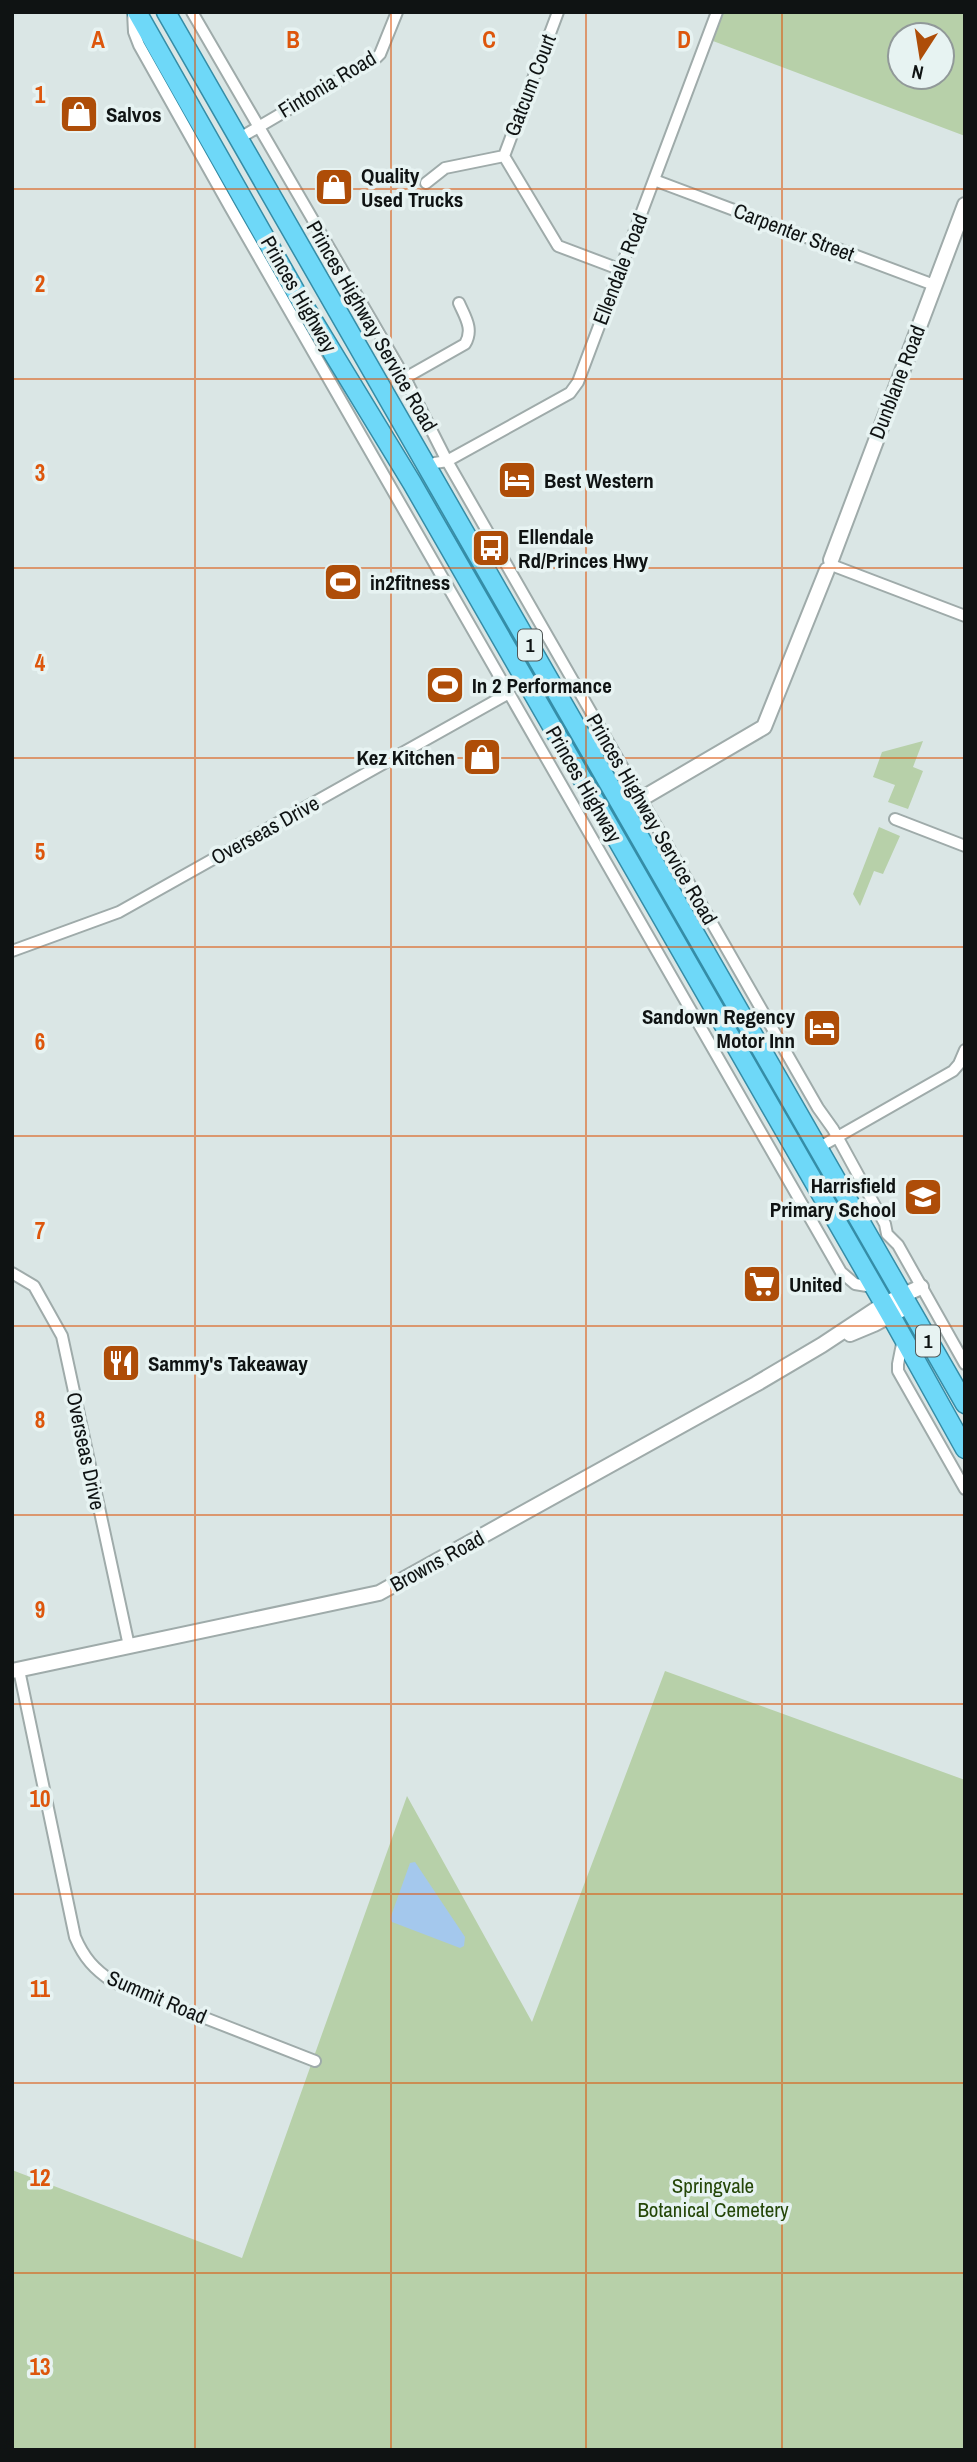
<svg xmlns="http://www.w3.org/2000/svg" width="977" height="2462" font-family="'Archivo Narrow',sans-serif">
	<rect width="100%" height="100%" fill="#dae6e5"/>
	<!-- green -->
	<path fill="#b7d0a9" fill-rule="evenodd" d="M724 12H965V136L713 41ZM900 35H942V77H900Z
		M923 741 913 767 923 771 908 809 888 802 895 785 873 777 882 752Z
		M879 827 900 836 883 874 874 871 860 906 853 894Z
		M665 1671 965 1780V2450H12V2170L242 2258 407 1796 532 2022Z"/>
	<!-- water -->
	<path fill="#a4c8ed" d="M415 1862 465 1937 464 1946 460 1948 392 1922 390 1919 410 1863Z"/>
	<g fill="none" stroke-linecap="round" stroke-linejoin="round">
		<!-- minor casing -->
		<g stroke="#9fabaa" stroke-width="14">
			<path id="minor" d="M133 12 134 32 139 45 230 207 841 1272 855 1284 873 1287
				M192 12 405 378 447 461 818 1108 833 1129 885 1224 887 1234 898 1245 965 1364
				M558 12 504 156 558 246 619 269
				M238 139 376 58 380 54 397 12
				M654 180 934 285
				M426 183 445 168 504 156
				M405 378 465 344C474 329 465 317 459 303
				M428 467 435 463 447 461 570 393 578 382 717 12
				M834 566 965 616
				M895 819 965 846
				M12 951 119 912 509 693
				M818 1148 953 1071 959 1064 965 1050
				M12 1273 34 1286 62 1336 129 1646
				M903 1339 898 1364V1371L965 1489
				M19 1670 75 1937C84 1958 94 1969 113 1982L315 2061"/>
		</g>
		<!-- tertiary casing -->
		<g stroke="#9fabaa" stroke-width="18">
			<path id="tertiary" d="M831 560 965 205
				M622 806 641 799 764 727 827 570
				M850 1334 874 1324 908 1306
				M12 1671 379 1593 756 1384 822 1345 884 1304 921 1287"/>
		</g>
		<!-- trunk casing -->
		<g stroke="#358da7" stroke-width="21">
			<path id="trunk" d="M137 12 297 294 412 483 891 1316 965 1449
				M166 12 965 1404"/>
		</g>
		<!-- minor -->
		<use href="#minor" stroke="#fff" stroke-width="10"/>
		<!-- tertiary -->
		<use href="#tertiary" stroke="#fff" stroke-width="14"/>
		<!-- trunk -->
		<use href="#trunk" stroke="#6ed8f8" stroke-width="18"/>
	</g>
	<!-- grid -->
	<path fill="none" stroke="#dd560c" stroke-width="2" stroke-opacity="0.55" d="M195 12V2450M391 12V2450M586 12V2450M782 12V2450M12 189H965M12 379H965M12 568H965M12 758H965M12 947H965M12 1136H965M12 1326H965M12 1515H965M12 1704H965M12 1894H965M12 2083H965M12 2273H965"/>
	<!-- icons -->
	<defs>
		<g id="shop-square" transform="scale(2.0125)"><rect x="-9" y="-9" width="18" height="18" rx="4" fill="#ae4d08" stroke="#e7f3f2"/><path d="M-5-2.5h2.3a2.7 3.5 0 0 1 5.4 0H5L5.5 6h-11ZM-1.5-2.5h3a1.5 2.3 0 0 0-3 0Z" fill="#fff"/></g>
		<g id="hotel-square" transform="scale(2.0125)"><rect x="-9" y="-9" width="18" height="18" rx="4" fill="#ae4d08" stroke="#e7f3f2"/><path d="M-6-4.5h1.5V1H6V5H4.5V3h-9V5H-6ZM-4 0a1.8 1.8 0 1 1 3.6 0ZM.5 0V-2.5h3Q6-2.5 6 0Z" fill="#fff"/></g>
		<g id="bus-square" transform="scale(2.0125)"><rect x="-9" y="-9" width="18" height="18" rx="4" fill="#ae4d08" stroke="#e7f3f2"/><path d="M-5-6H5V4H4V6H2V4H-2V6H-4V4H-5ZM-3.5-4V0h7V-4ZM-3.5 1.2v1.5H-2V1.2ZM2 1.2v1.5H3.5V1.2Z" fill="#fff"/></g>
		<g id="stadium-square" transform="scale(2.0125)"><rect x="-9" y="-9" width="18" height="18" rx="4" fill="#ae4d08" stroke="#e7f3f2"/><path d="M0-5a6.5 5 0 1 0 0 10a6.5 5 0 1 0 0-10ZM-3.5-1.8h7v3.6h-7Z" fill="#fff"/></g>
		<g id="school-square" transform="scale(2.0125)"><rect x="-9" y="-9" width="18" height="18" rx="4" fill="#ae4d08" stroke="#e7f3f2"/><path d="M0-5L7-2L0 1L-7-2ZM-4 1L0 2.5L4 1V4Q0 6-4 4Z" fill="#fff"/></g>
		<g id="supermarket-square" transform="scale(2.0125)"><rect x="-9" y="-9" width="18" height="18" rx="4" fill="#ae4d08" stroke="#e7f3f2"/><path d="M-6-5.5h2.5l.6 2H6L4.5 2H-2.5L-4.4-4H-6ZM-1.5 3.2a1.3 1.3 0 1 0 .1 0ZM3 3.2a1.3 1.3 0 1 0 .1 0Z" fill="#fff"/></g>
		<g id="restaurant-square" transform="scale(2.0125)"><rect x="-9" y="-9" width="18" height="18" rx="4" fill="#ae4d08" stroke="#e7f3f2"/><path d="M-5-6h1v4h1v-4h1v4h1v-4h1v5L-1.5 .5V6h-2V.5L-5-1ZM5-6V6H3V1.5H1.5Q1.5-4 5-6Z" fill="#fff"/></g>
	</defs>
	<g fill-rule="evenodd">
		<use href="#shop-square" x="79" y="114"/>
		<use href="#shop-square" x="334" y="187"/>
		<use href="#hotel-square" x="517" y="480"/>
		<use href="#bus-square" x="491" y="548"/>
		<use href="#stadium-square" x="343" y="582"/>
		<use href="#stadium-square" x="445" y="685"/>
		<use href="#shop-square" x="482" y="757"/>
		<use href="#hotel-square" x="822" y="1028"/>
		<use href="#school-square" x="923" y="1197"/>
		<use href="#supermarket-square" x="762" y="1284"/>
		<use href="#restaurant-square" x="121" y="1363"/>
	</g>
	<g text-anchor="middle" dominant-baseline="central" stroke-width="7" stroke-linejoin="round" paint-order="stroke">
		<!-- shield labels -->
		<g fill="#e7f3f2" stroke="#505656" stroke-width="2">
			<rect x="518" y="629.5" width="24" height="31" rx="5"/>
			<rect x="916" y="1325.5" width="24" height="31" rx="5"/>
		</g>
		<g font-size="19" font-weight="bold" fill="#0f1313">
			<text x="530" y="645">1</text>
			<text x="928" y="1341">1</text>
		</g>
		<!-- street labels -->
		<g font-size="21" fill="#0f1313" stroke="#e7f3f2">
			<text transform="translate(327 84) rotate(-31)">Fintonia Road</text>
			<text transform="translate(530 85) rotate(-69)">Gatcum Court</text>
			<text transform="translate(794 232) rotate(21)">Carpenter Street</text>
			<text transform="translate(620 269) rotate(-69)">Ellendale Road</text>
			<text transform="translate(299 294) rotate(60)">Princes Highway</text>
			<text transform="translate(372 326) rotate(60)">Princes Highway Service Road</text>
			<text transform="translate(897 382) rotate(-69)">Dunblane Road</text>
			<text transform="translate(584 784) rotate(60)">Princes Highway</text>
			<text transform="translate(652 819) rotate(60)">Princes Highway Service Road</text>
			<text transform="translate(265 830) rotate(-29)">Overseas Drive</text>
			<text transform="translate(86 1451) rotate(78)">Overseas Drive</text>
			<text transform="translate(437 1561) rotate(-29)">Browns Road</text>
			<text transform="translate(157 1997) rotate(23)">Summit Road</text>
		</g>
		<!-- poi labels -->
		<g font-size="21" font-weight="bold" fill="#0f1313" stroke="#e7f3f2" text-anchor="start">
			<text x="106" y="114">Salvos</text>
			<text x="361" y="175">Quality<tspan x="361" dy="24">Used Trucks</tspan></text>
			<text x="544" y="480">Best Western</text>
			<text x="518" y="536">Ellendale<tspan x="518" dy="24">Rd/Princes Hwy</tspan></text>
			<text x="370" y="582">in2fitness</text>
			<text x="472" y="685">In 2 Performance</text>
			<text x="455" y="757" text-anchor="end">Kez Kitchen</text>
			<text x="795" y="1016" text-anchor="end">Sandown Regency<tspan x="795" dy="24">Motor Inn</tspan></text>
			<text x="896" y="1185" text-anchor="end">Harrisfield<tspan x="896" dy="24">Primary School</tspan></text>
			<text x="789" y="1284">United</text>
			<text x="148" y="1363">Sammy's Takeaway</text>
		</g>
		<!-- park labels -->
		<g font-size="21" fill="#244607" stroke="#e7f3f2">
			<text x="713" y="2185">Springvale<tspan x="713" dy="24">Botanical Cemetery</tspan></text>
		</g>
	</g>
	<g font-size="23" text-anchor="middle" font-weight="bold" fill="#dd560c" stroke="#e7f3f2" stroke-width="7" stroke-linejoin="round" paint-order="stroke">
		<text x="98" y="48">A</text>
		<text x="293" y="48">B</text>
		<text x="489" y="48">C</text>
		<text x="684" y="48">D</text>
		<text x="40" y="103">1</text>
		<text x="40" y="292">2</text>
		<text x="40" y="481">3</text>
		<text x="40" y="671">4</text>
		<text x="40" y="860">5</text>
		<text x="40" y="1050">6</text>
		<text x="40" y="1239">7</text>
		<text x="40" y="1428">8</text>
		<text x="40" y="1618">9</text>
		<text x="40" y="1807">10</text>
		<text x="40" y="1997">11</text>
		<text x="40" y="2186">12</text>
		<text x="40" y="2375">13</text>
	</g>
	<!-- border -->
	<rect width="977" height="2462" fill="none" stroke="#0f1313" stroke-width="28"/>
	<!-- north arrow -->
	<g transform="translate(921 56) rotate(192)"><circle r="33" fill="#e7f3f2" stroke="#919999" stroke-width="2"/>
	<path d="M0-5L12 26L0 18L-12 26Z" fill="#ae4d08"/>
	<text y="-10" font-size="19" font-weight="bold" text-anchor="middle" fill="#0f1313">N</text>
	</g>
</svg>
